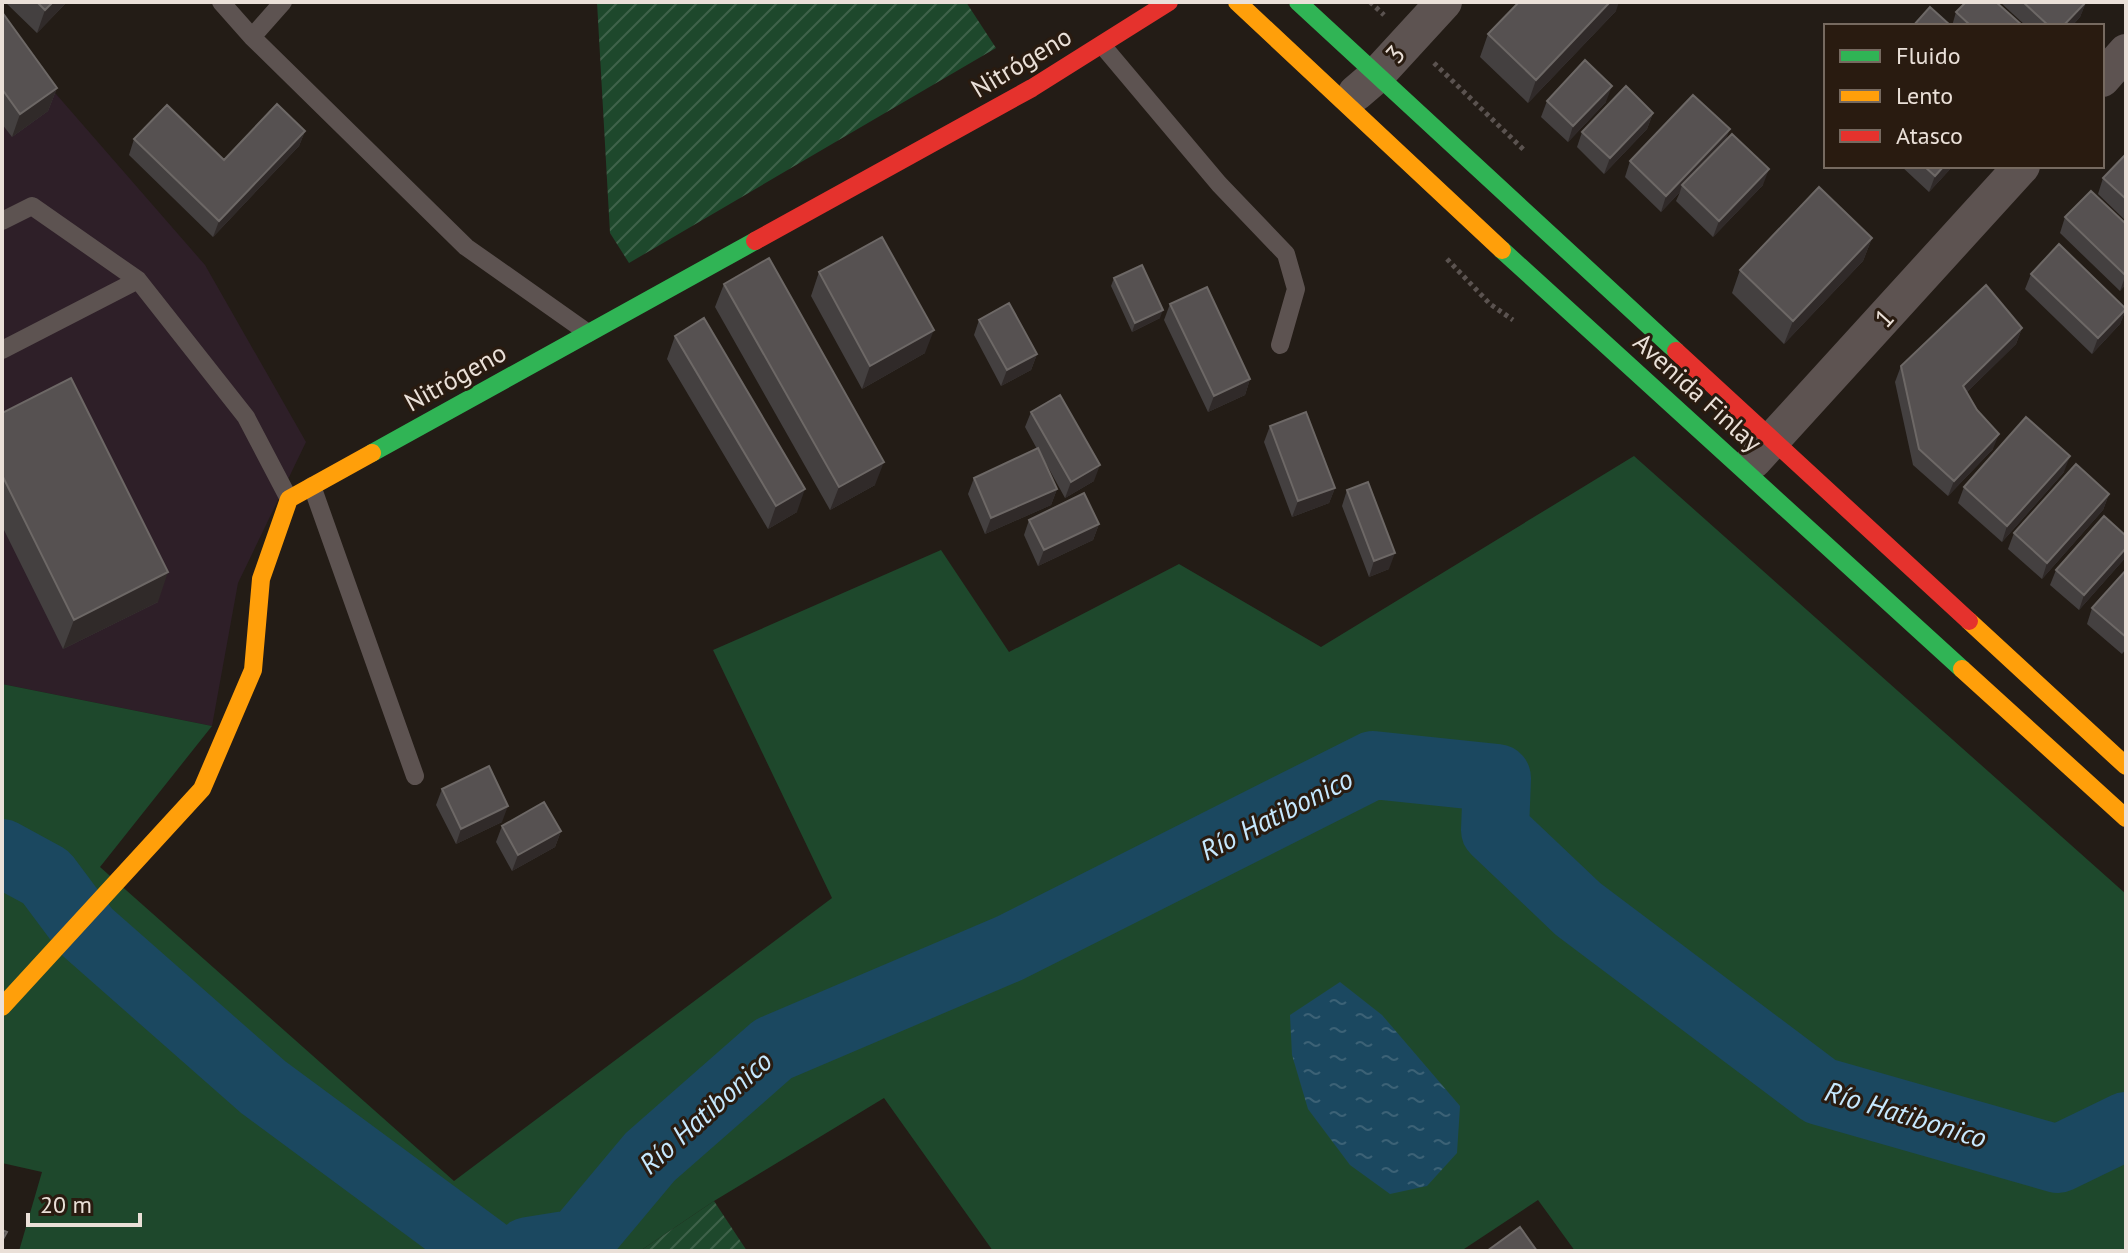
<svg xmlns="http://www.w3.org/2000/svg" width="2128" height="1253" font-family="'PT Sans',sans-serif">
	<defs>
		<pattern id="garden-furrows" width="10" height="10" patternUnits="userSpaceOnUse" patternTransform="scale(2)"><rect width="10" height="10" fill="#1e482c"/><path d="M-1 1l2-2M0 10L10 0M9 11l2-2" fill="none" stroke="#3f624a"/></pattern>
		<pattern id="water-ripples" width="26" height="14" patternUnits="userSpaceOnUse" patternTransform="scale(2)"><rect width="26" height="14" fill="#1b4860"/><path d="M2 4q2-2 4 0t4 0M15 11q2-2 4 0t4 0" fill="none" stroke="#3c6276"/></pattern>
	</defs>
	<rect width="100%" height="100%" fill="#231c16"/>
	<!-- industrial -->
	<path fill="#2e1f28" d="M2 32 205 265 306 442 238 583 212 726 2 684Z"/>
	<!-- grass -->
	<path fill="#1e482c" d="M1634 456 2126 894V1251H1575L1538 1200 1461 1251H993L884 1098 714 1201 640 1251H19L42 1172 2 1163V684L212 726 100 867 454 1181 832 898 713 650 941 550 1009 652 1179 564 1321 647Z"/>
	<!-- garden -->
	<path fill="url(#garden-furrows)" d="M597 2H966L996 48 629 263 610 233Z
		M714 1201 747 1251H640Z"/>
	<!-- water -->
	<path fill="url(#water-ripples)" d="M1340 982 1382 1015 1460 1106 1457 1153 1427 1186 1390 1194 1350 1165 1308 1109 1292 1055 1290 1015Z"/>
	<g fill="none" stroke-linecap="round" stroke-linejoin="round">
		<!-- river -->
		<path stroke="#1b4860" stroke-width="68" d="M2 853 46 877 87 932 263 1087 485 1251
			M528 1251 578 1243 650 1157 773 1049 1010 948 1373 765 1497 778 1495 830 1578 909 1820 1091 2058 1159 2126 1126"/>
		<!-- path -->
		<path stroke="#5b5350" stroke-width="5" stroke-dasharray="4 4" stroke-linecap="butt" d="M1370 2 1384 15
			M1434 63 1525 151
			M1447 259 1490 304 1513 320"/>
		<!-- lane -->
		<path stroke="#5d5351" stroke-width="18" d="M221 2 252 37 466 247 588 333
			M252 37 283 2
			M1102 45 1219 184 1286 254 1296 289 1280 345
			M2 221 32 206 138 280 246 417 289 499
			M2 350 138 280
			M312 486 415 776"/>
		<!-- street -->
		<path stroke="#5d5351" stroke-width="36" d="M2102 79 2126 52
			M1356 93 1377 75 1444 2
			M1754 460 2022 166"/>
		<!-- fast -->
		<path stroke="#30b455" stroke-width="18" d="M1298 2 1676 351
			M1502 250 1962 669
			M372 453 755 241"/>
		<!-- slow -->
		<path stroke="#ff9f0a" stroke-width="18" d="M1237 2 1502 250
			M1969 621 2126 766
			M1962 669 2126 818
			M2 1007 202 789 253 670 261 579 289 499 372 453"/>
		<!-- jam -->
		<path stroke="#e5322d" stroke-width="18" d="M755 241 1032 88 1169 2
			M1676 351 1969 621"/>
	</g>
	<!-- wall -->
	<path fill="#444040" d="M5 2H67L37 33Z
		M2000 2H2086L2080 17 2072 26H2026Z
		M1616 11 1528 103 1480 57 1488 34Z
		M2 12 57 88 48 111 12 137 2 124Z
		M1956 12 2023 26H1952Z
		M1547 101 1606 102 1568 142 1541 117Z
		M1653 113 1647 129 1604 174 1577 147 1582 132Z
		M305 131 299 146 213 237 129 155 134 139 224 160Z
		M1725 140 1763 185 1713 237 1676 201 1680 192 1661 212 1625 177 1630 161Z
		M2126 154V221L2098 194 2103 178Z
		M1901 166H1953L1929 192Z
		M2065 217 2126 224V284L2120 291 2060 233Z
		M1872 238 1863 261 1784 344 1732 293 1740 270Z
		M819 272 925 353 862 389 811 296Z
		M2031 274 2126 309 2120 324 2092 354 2025 289Z
		M1114 278 1160 318 1132 332 1111 286Z
		M724 284 875 485 830 510 715 307Z
		M1170 304 1250 379 1245 395 1208 412 1164 320Z
		M979 320 1037 354 1031 370 1001 386 974 335Z
		M2022 328 2016 344 1967 392 1993 449 1948 496 1913 465 1895 382 1901 366Z
		M675 336 797 512 768 529 667 359Z
		M1031 412 1094 481 1065 498 1044 460 1057 489 1051 505 985 534 968 494 974 478 1037 449 1025 427Z
		M2 413 158 602 63 649 2 526Z
		M1270 426 1335 488 1329 503 1292 517 1264 442Z
		M2064 472 2002 542 1958 503 1964 487Z
		M1347 490 1389 569 1369 577 1342 506Z
		M2109 494 2103 510 2042 579 2008 549 2014 533Z
		M1029 520 1099 524 1093 540 1038 566 1024 535Z
		M2126 536V557L2079 610 2050 585 2056 570Z
		M2126 570V649L2122 654 2087 624 2092 608Z
		M442 789 502 822 456 844 436 805Z
		M502 826 561 831 555 847 512 871 496 842Z"/>
	<!-- shaded-wall -->
	<path fill="#302a29" d="M53 2H67L37 33 45 10Z
		M1610 2H1619L1616 11 1528 103 1536 80Z
		M2086 2 2080 17 2072 26H2063Z
		M1612 86 1606 102 1568 142 1573 126Z
		M57 88 48 111 12 137 20 114Z
		M1653 113 1647 129 1604 174 1610 158Z
		M1730 129 1724 145 1682 185 1680 192 1661 212 1666 196Z
		M305 131 299 146 213 237 219 221Z
		M1944 166H1953L1929 192 1935 176Z
		M1769 169 1763 185 1713 237 1719 221Z
		M1872 238 1863 261 1784 344 1793 321Z
		M2126 274V284L2120 291Z
		M2126 309 2120 324 2092 354 2098 338Z
		M1163 310 1160 318 1132 332 1135 323Z
		M2022 328 2016 344 1957 402 1963 386Z
		M934 330 925 353 862 389 870 366Z
		M1037 354 1031 370 1001 386 1007 370Z
		M1250 379 1245 395 1208 412 1214 396Z
		M1999 434 1993 449 1948 496 1954 481Z
		M2070 456 2064 472 2002 542 2007 526Z
		M884 462 875 485 830 510 839 487Z
		M1100 465 1094 481 1065 498 1071 482Z
		M1335 488 1329 503 1292 517 1298 501Z
		M805 489 797 512 768 529 776 506Z
		M1057 489 1051 505 985 534 991 518Z
		M2109 494 2103 510 2042 579 2047 563Z
		M1099 524 1093 540 1038 566 1044 550Z
		M2126 548V557L2079 610 2084 595Z
		M1395 553 1389 569 1369 577 1374 561Z
		M168 572 158 602 63 649 74 620Z
		M508 806 502 822 456 844 461 829Z
		M561 831 555 847 512 871 518 855Z"/>
	<!-- building -->
	<path fill="#565151" stroke="#6d6866" stroke-width="2" d="M37 2H53L45 10Z
		M1519 2H1610L1536 80 1488 34Z
		M1966 2H1996L2023 26H1971L1956 12Z
		M2023 2H2086L2063 26H2049Z
		M1930 7 1951 26H1913Z
		M2 12 57 88 20 114 2 89Z
		M1585 60 1612 86 1573 126 1547 101Z
		M1626 86 1653 113 1610 158 1582 132Z
		M1693 95 1730 129 1666 196 1630 161Z
		M277 104 305 131 219 221 134 139 167 105 224 160Z
		M1732 134 1769 169 1719 221 1682 185Z
		M2126 154V199L2103 178Z
		M1924 166H1944L1935 176Z
		M1819 187 1872 238 1793 321 1740 270Z
		M2091 191 2126 224 2125 275 2065 217Z
		M882 237 934 330 870 366 819 272Z
		M2059 244 2126 309 2098 338 2031 274Z
		M769 258 884 462 839 487 724 284Z
		M1142 265 1163 310 1135 323 1114 278Z
		M1986 285 2022 328 1963 386 1977 410 1999 434 1954 481 1919 449 1901 366Z
		M1207 287 1250 379 1214 396 1170 304Z
		M1009 303 1037 354 1007 370 979 320Z
		M704 318 805 489 776 506 675 336Z
		M71 378 168 572 74 620 2 475V413Z
		M1060 395 1100 465 1071 482 1031 412Z
		M1306 412 1335 488 1298 501 1270 426Z
		M2026 417 2070 456 2007 526 1964 487Z
		M1038 448 1057 489 991 518 974 478Z
		M2076 464 2109 494 2047 563 2014 533Z
		M1368 482 1395 553 1374 561 1347 490Z
		M1084 493 1099 524 1044 550 1029 520Z
		M2104 516 2126 536V548L2084 595 2056 570Z
		M2126 570V637L2092 608Z
		M489 766 508 806 461 829 442 789Z
		M544 802 561 831 518 855 502 826Z
		M1520 1227 1537 1251H1487Z
		M2 1230 7 1232 2 1241Z"/>
	<g text-anchor="middle" dominant-baseline="central" stroke-width="6" stroke-linejoin="round" paint-order="stroke">
		<!-- street labels -->
		<g font-size="26" fill="#eae0d8" stroke="#291b10">
			<text transform="translate(1395 54) rotate(-48)">3</text>
			<text transform="translate(1021 62) rotate(-31)">Nitrógeno</text>
			<text transform="translate(1884 318) rotate(-48)">1</text>
			<text transform="translate(455 377) rotate(-29)">Nitrógeno</text>
			<text transform="translate(1698 392) rotate(42)">Avenida Finlay</text>
		</g>
		<!-- water labels -->
		<g font-size="28" font-style="italic" fill="#c6e8fe" stroke="#291b10">
			<text transform="translate(1276 814) rotate(-27)">Río Hatibonico</text>
			<text transform="translate(705 1112) rotate(-42)">Río Hatibonico</text>
			<text transform="translate(1906 1114) rotate(17)">Río Hatibonico</text>
		</g>
	</g>
	<!-- border -->
	<rect width="2128" height="1253" fill="none" stroke="#eae0d8" stroke-width="8"/>
	<!-- legend -->
	<rect x="1824" y="24" width="280" height="144" fill="#291b10" stroke="#766a60" stroke-width="2"/>
	<rect x="1840" y="50" width="40" height="12" fill="#30b455" stroke="#766a60" stroke-width="2"/>
	<text x="1896" y="64" font-size="24" fill="#eae0d8">Fluido</text>
	<rect x="1840" y="90" width="40" height="12" fill="#ff9f0a" stroke="#766a60" stroke-width="2"/>
	<text x="1896" y="104" font-size="24" fill="#eae0d8">Lento</text>
	<rect x="1840" y="130" width="40" height="12" fill="#e5322d" stroke="#766a60" stroke-width="2"/>
	<text x="1896" y="144" font-size="24" fill="#eae0d8">Atasco</text>
	<!-- scale -->
	<path d="M28 1213v12h112v-12" fill="none" stroke="#eae0d8" stroke-width="4"/>
	<text x="40" y="1213" font-size="24" fill="#eae0d8" stroke="#291b10" stroke-width="6" paint-order="stroke">20 m</text>
</svg>
